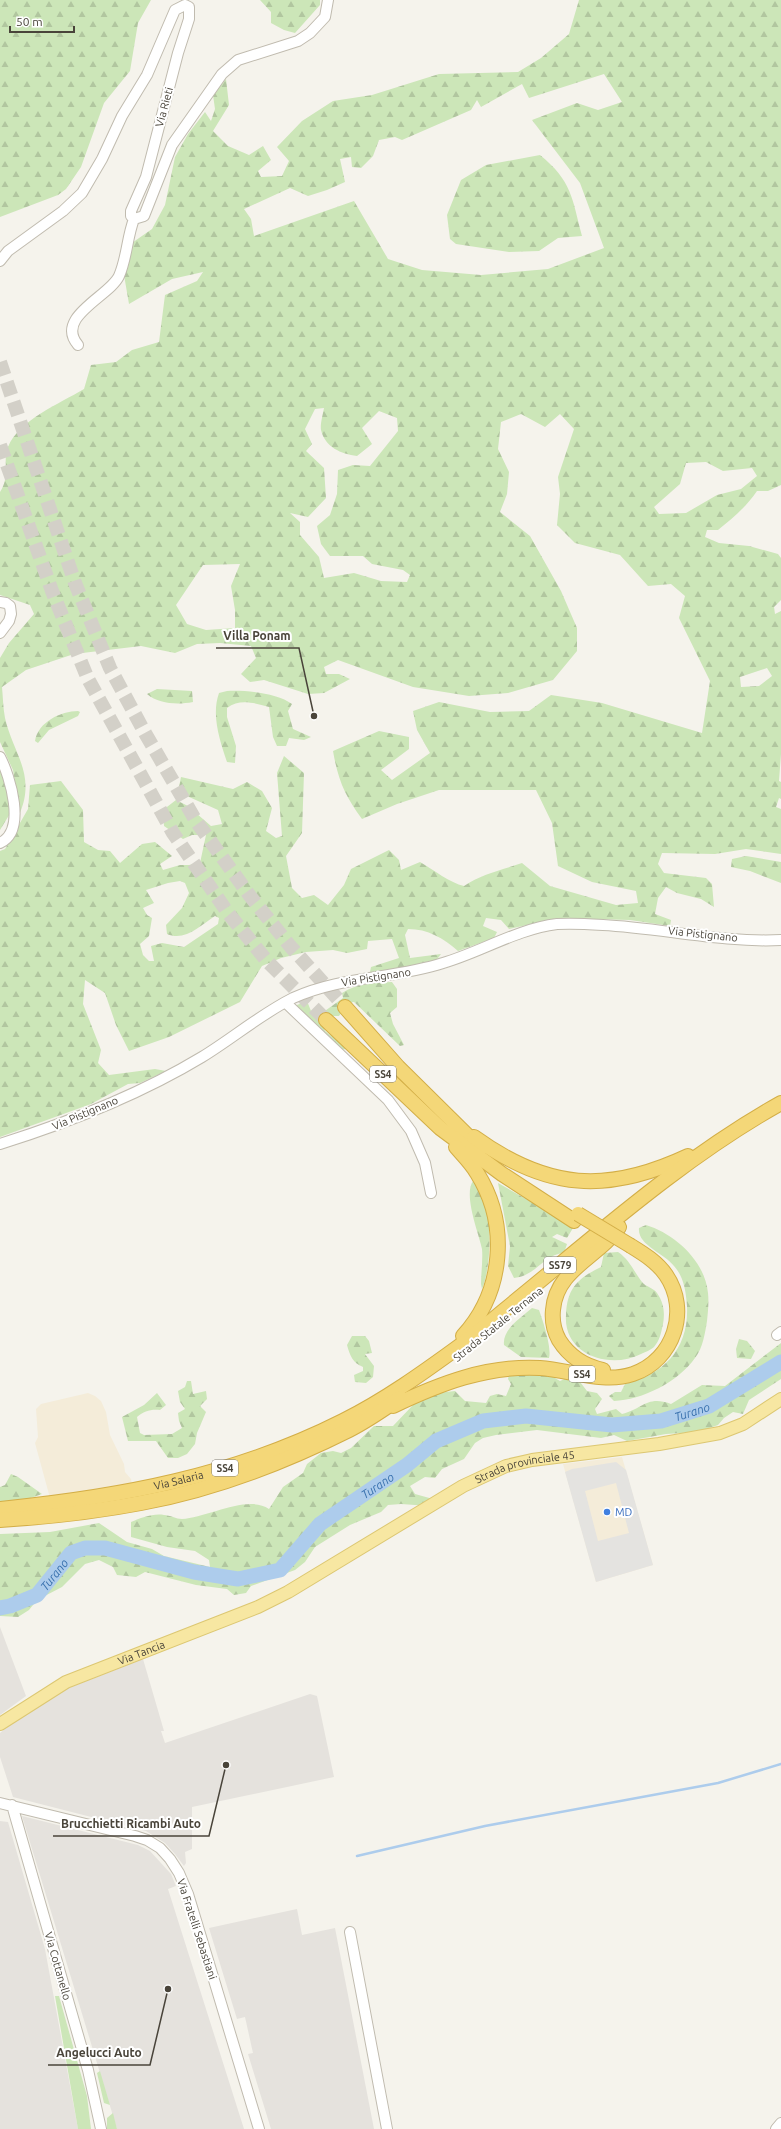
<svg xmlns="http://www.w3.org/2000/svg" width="781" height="2129" font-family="Ubuntu,sans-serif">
	<defs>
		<pattern id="forest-firs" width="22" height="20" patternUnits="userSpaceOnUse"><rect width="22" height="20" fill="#cce6b8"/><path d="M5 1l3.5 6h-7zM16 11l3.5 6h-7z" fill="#b1c69f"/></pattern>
	</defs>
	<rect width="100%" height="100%" fill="#f5f3ec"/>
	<!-- commercial -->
	<path fill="#f4ecd9" d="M88 1393 95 1396 101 1401 106 1412 110 1435 124 1464 125 1472 131 1479 132 1485 109 1486 50 1498 35 1443 38 1437 36 1409 41 1404Z
		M622 1457 653 1565 596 1582 563 1464Z"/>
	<!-- industrial -->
	<path fill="#e5e2dd" d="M0 1627 26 1696 0 1715Z
		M143 1659 164 1731H161L165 1743 310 1694 317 1696 334 1777 192 1807V1849L185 1852 186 1863 184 1866 175 1854 165 1843 146 1831 13 1797 0 1757V1733L34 1705 66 1689Z
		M22 1816 138 1845 150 1851 171 1874 176 1886 168 1889 244 2129H117Z
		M0 1821 8 1822 45 1949 78 2129H0Z
		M297 1909 302 1935 335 1928 374 2129H271L248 2054 253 2053 245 2017 237 2019 209 1928Z"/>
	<!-- grass -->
	<path fill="#cce6b8" d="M55 1996H59L87 2096 91 2129H78Z
		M100 2071 110 2105 104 2103 97 2073Z
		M113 2113 117 2129H107V2118Z"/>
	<!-- forest -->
	<path fill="url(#forest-firs)" fill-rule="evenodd" d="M0 0H151L138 23 130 71 104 103 81 167 66 189 58 195 0 217Z
		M260 0H320V5L295 33 284 30 271 23V12Z
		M579 0H781V485L768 491H757C746 507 733 518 718 530H707L705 537 719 543 749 546 778 554 781 558V600L774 607 775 614 781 611V754L779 781 781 782V799L779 798 776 807 781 809V854L746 849 715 854 662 853 658 864 664 873 706 878 712 884 714 907 701 899 677 893 666 887 658 898 655 914 671 920 670 926 630 920 558 918 509 929 501 920 486 918 483 926 497 932 494 938 458 951C443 938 428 929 408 929L405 935 410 958 441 954 435 962 398 971 370 972 371 967 399 958 392 939 368 941 367 949 347 953 333 950 306 952 281 958 262 966 240 1002 169 1037 129 1051 116 1025 105 993 85 980 83 1004 101 1050 98 1063 109 1075 155 1069 166 1071 140 1083 128 1084 91 1104 0 1137V851L5 849 28 809 30 785 61 781 83 810 84 842 98 850 110 851 120 863 142 844 155 842 172 856 160 864 163 870 180 865H189L200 863 206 835H192L183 839 164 826 163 810 176 800 188 806 211 826 222 824 218 810 178 792 181 777 233 789 247 782 262 791 272 808 266 831 276 838 282 836 277 773 284 756 304 773 302 833 286 856 292 888 302 898 314 895 328 905 344 885 351 869 389 850 399 860 401 870 420 862C434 870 450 883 464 886 481 874 502 870 522 863L550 886 616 905 638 903 636 891 592 882 558 866 552 823 536 790H439L397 804 362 819C345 796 338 780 333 751L379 731 409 737V749L381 770 392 780 430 753 417 730 413 711 439 702 490 712 529 711 551 695 602 703 702 733 710 681 679 618 685 596 671 584 648 586 620 555 575 543 557 525 560 494 558 477 574 429 560 414 545 427 521 414 501 422 498 449 509 472 507 494 500 512 530 536 561 591 577 628V651L553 680 508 693 469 696 413 687 338 660 324 667 326 674H339L350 679 324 693 308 694 264 680 250 682 241 674 256 658 251 646 220 643 197 644 175 653 141 646 74 654 26 670 2 687C3 697 3 708 5 718 13 753 36 774 20 813L13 770 0 742V658L9 643 34 614 30 605 0 595V492C11 475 2 462 8 447 19 420 59 404 84 389L91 365 116 362 132 350 159 342 165 295 197 281 203 272 172 279 129 304 124 275 129 245 152 229 165 205 175 157 188 134 205 112 211 121 215 109 213 95 226 79 229 105 213 131 228 146 249 155 263 146 271 160 258 171 261 177 282 176 289 161 277 147 302 121 333 101 372 95 439 74 518 72 541 58 569 34ZM604 74 622 102 598 110 577 103 532 120 580 183 604 248 548 269 481 275 422 270 388 259 354 201 254 236 251 219 244 209 290 188 308 196 327 190 345 182 340 159 351 157 352 167 361 168 373 156 379 140 395 137 402 140 471 110 477 100 481 107 522 84 529 98ZM324 408C323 414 320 424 321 430 325 447 341 454 357 456L372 444 362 428 379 411 397 418 398 431 370 466 353 465 338 470 337 494 330 515 317 526 321 544 330 556H363L372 564 403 570 410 575 407 582 381 581 354 573 324 578 319 557 300 535V522L290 513 308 517 326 498 324 468 306 451 312 444 305 429 315 409ZM706 462 723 471 752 468 757 476 741 489 717 495 686 513 659 514 654 507 680 484 686 463ZM240 564 231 586 235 610V628L206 630 187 624 176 605 203 565ZM767 668 772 676 759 686 741 687 740 677ZM180 881 185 883 189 893 182 908 166 925 167 934C185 942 201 925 215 916L219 918 218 924 184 947 162 943 151 946 154 961H149L143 955 140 944 149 936 152 918 147 915 143 908 154 903 146 890 168 883Z
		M540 155C572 181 572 198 582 236L558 238 539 251 509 252 456 244 450 239 447 215 461 180 486 165Z
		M157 689 192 691 193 702C177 705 159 704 147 694Z
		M227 691C245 690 277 693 292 704L288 711 293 729 311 737 304 740 289 738 286 746H277L273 737 269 707C254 703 240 698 227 708V717L236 746 235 763 227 762C220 741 211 715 219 693Z
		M78 711 80 712 78 716 49 730 38 743 35 741C38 722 61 711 78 711Z
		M0 771 5 775 11 812 0 830Z
		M746 856 781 862V883L750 871 731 867 732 859Z
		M392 982 397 989V1007L390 1013 393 1024 404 1045 400 1046 354 1002 348 1003 339 1016H325L322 1023 325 1031 348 1049 337 1050 297 1007V1005L307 1001 311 1011 310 1013 315 1018 343 998 342 993C357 983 375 983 392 982Z
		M473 1181C495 1196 492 1267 482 1289L481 1284C481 1273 483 1260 482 1249 479 1234 463 1195 473 1181Z
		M498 1183 563 1220 573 1228 567 1238 557 1234 552 1237 567 1244 564 1253C544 1254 536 1276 514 1278L508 1266 510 1246Z
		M646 1225C675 1234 705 1261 708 1293 709 1302 708 1312 707 1321 705 1333 703 1348 695 1358 678 1382 642 1400 614 1401L609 1396 615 1392H621L625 1384C665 1374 689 1348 687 1306 686 1292 684 1277 674 1266 664 1253 637 1245 639 1228Z
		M618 1252C630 1260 634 1272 642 1282 646 1287 654 1288 657 1293 664 1303 665 1313 663 1324 661 1333 660 1340 654 1347 651 1350 645 1352 641 1354 610 1370 563 1355 566 1315 567 1288 578 1278 601 1267L604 1253Z
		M532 1308 539 1310C543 1321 552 1348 549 1358L521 1357 504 1345C502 1329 522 1317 532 1308Z
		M352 1336H365L369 1341 372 1353 365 1354 374 1366 373 1377 366 1383 355 1382 354 1375 363 1371V1367C353 1363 350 1356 347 1345Z
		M739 1339 747 1341 755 1351 751 1359 737 1358 736 1349Z
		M781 1343V1379L749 1400 743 1414 733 1412 724 1418 718 1425 698 1432 666 1434 627 1441 614 1435 601 1438 537 1430 496 1435 483 1438 475 1443 464 1459 442 1469 435 1478 425 1477 410 1486 415 1494 433 1499 429 1506 401 1504 388 1505 381 1512 350 1525 315 1547 305 1562 295 1570 251 1586 246 1593 234 1595 227 1589 196 1585 145 1572 136 1577 117 1575 113 1567 99 1560 85 1564 62 1587 37 1600 29 1610 18 1617 0 1616V1534L50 1532 99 1523 127 1542 152 1549 164 1556 210 1567 209 1560 195 1551 167 1547 131 1537V1522C141 1518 153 1513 164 1515 170 1515 176 1519 182 1519 207 1518 248 1494 269 1509L283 1487 303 1473 307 1464 321 1453 333 1451 341 1453 351 1448 374 1426H393L413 1405 429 1394 455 1391 465 1401 486 1403 490 1396 497 1394 506 1396 511 1384 508 1379 509 1375C522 1374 535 1377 548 1374L560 1381 569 1377 577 1378 587 1391 597 1393 602 1399 595 1409 597 1414 616 1409 622 1414C643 1409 647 1395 671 1404L702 1385 725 1386Z
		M187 1381H191L193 1394 206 1391 207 1399 200 1406 206 1412 197 1433 195 1444 187 1454 178 1458H168L156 1441H128L122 1417 144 1405 157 1393 166 1405 160 1410C151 1409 144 1411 137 1417L140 1433 144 1435 172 1434 182 1428 179 1421 178 1413 185 1409 180 1402 178 1391 185 1387Z
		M11 1474 18 1477 42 1494 25 1500 0 1502V1487L5 1485Z"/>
	<!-- parking -->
	<path fill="#e4e3e0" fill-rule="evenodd" d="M616 1462 626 1470 653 1565 596 1582 565 1472 572 1469ZM616 1483 629 1533 598 1541 585 1491Z"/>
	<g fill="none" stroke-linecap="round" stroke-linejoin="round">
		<!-- stream -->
		<path stroke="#adccec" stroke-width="2.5" d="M357 1856 485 1826 718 1783 781 1764"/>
		<!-- river -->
		<path stroke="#adccec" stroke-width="15" id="s1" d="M0 1608 10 1606 37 1595 71 1553 85 1548H105L194 1572 238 1579 280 1570 320 1524 407 1465 436 1441 483 1421 526 1416 612 1425 661 1421 709 1406 781 1362"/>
		<!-- highway-tunnel -->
		<path stroke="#d3d0c8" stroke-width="14" stroke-dasharray="14 7" stroke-linecap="butt" d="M0 362 75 583 110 668 145 733 196 821 250 896 290 946 345 1007
			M0 445 52 591 88 679 173 833 228 913 267 961 326 1020"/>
		<!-- minor casing -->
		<g stroke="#c0bbaf" stroke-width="12">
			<path id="minor" d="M0 261 8 251 63 211 82 193 102 159 122 116 147 75 175 10 185 5 189 7V19L178 53 146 177 131 211V216L134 219 144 216 172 145 222 74 238 60 298 41 310 33 325 17 328 0
				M78 345C54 317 110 296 119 276 127 258 127 237 134 219
				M0 602 6 603 10 606 11 614 9 621 0 633
				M0 757C10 776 27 831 0 843
				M286 1003 388 1100 411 1131 425 1163 431 1193
				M0 1144C70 1122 139 1095 202 1057 233 1038 261 1014 293 998 341 976 394 979 443 963 481 952 517 929 557 924 572 923 588 924 603 925 661 928 723 943 781 940
				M777 1335 781 1332
				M0 1803 135 1836 147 1840 160 1848 170 1859 179 1873 188 1894 259 2129
				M12 1805 88 2070 101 2129
				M350 1932 387 2129
				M776 2129 781 2123"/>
		</g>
		<!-- major casing -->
		<g stroke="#dcc772" stroke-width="14">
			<g id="major">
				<path id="s2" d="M0 1724 66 1682 258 1607 288 1592 463 1486 506 1466 532 1460 659 1444 720 1433 743 1424 781 1399"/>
			</g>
		</g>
		<!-- highway casing -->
		<g stroke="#d3ae47" stroke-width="16">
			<g id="highway">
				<path d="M345 1007 398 1067 480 1148"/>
				<path d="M326 1020 440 1128 502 1174 574 1221"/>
				<path d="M474 1137C547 1190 607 1194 688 1156"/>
				<path d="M456 1147C463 1155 472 1164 477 1173 509 1224 504 1291 463 1336"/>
				<path d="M603 1370C584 1366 569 1356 559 1340 554 1331 552 1320 553 1310 556 1269 599 1257 619 1227"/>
				<path d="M393 1406C439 1384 487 1365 540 1368 570 1370 604 1384 633 1374 674 1360 690 1310 666 1275 657 1262 644 1254 631 1246"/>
				<path id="s3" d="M0 1509C120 1497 234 1476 343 1421 385 1400 424 1372 461 1345 483 1329 503 1311 524 1294 607 1226 688 1155 781 1103"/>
				<path d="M0 1520C47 1517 94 1512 141 1503 212 1490 285 1462 349 1430 367 1421 384 1409 400 1398"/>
			</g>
		</g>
		<!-- minor -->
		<use href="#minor" stroke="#fff" stroke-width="10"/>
		<!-- major -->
		<use href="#major" stroke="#f7e7a2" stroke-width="12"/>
		<!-- highway -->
		<use href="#highway" stroke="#f4d778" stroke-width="14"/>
		<!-- highway-bridge casing -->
		<g stroke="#d3ae47" stroke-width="16" stroke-linecap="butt">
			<path id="highway-bridge" d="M578 1214 631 1246"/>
		</g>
		<!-- highway-bridge -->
		<use href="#highway-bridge" stroke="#f4d778" stroke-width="14"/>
	</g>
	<!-- markers -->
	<circle fill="#3f7fe0" stroke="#fff" stroke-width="1.5" cx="607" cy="1512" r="4"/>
	<g text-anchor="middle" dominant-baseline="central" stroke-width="4" stroke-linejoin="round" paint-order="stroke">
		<!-- shield labels -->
		<g fill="#fff" stroke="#807c75" stroke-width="1">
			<rect x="370" y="1066" width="26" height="16" rx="3"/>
			<rect x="544" y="1257" width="32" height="16" rx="3"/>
			<rect x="569" y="1366" width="26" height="16" rx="3"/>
			<rect x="212" y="1460" width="26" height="16" rx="3"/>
		</g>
		<g font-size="10" font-weight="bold" fill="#49443a">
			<text x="383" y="1074">SS4</text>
			<text x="560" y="1265">SS79</text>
			<text x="582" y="1374">SS4</text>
			<text x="225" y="1468">SS4</text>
		</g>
		<!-- street labels -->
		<g font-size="11" fill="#49443a" stroke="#fff">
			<text transform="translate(164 107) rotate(-75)">Via Rieti</text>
			<text transform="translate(703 934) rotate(6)">Via Pistignano</text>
			<text transform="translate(376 977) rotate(-9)">Via Pistignano</text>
			<text transform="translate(85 1113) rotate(-23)">Via Pistignano</text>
			<text transform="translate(498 1324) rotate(-39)">Strada Statale Ternana</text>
			<text stroke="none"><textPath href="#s2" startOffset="588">Strada provinciale 45</textPath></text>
			<text stroke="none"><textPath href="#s3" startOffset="181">Via Salaria</textPath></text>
			<text stroke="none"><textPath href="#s2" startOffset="159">Via Tancia</textPath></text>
			<text transform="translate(197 1929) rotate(72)">Via Fratelli Sebastiani</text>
			<text transform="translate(58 1966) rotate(74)">Via Cottanello</text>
		</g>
		<!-- shop labels -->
		<g font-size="11" fill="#366cbe" stroke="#fff" text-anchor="start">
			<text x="615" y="1512">MD</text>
		</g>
		<!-- water labels -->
		<g font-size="12" font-style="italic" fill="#3971ae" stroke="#fff">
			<text stroke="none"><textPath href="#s1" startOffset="774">Turano</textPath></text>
			<text stroke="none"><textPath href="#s1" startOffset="438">Turano</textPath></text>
			<text stroke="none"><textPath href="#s1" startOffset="66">Turano</textPath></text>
		</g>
	</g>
	<!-- callouts -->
	<path fill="none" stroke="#49443a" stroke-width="1.5" d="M314 716L299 648H216M226 1765L209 1836H53M168 1989L150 2065H48"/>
	<g fill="#49443a" stroke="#fff" stroke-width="1.5">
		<circle cx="314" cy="716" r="4"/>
		<circle cx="226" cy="1765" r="4"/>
		<circle cx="168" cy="1989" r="4"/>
	</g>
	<g font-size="12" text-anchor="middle" font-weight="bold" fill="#49443a" stroke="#fff" stroke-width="4" stroke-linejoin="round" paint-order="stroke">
		<text x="257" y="640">Villa Ponam</text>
		<text x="131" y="1828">Brucchietti Ricambi Auto</text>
		<text x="99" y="2057">Angelucci Auto</text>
	</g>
	<!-- scale -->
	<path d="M10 26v6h64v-6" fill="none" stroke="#49443a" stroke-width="2"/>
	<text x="16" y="26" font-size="12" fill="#49443a" stroke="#ffffff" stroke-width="3" paint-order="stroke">50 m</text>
</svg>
